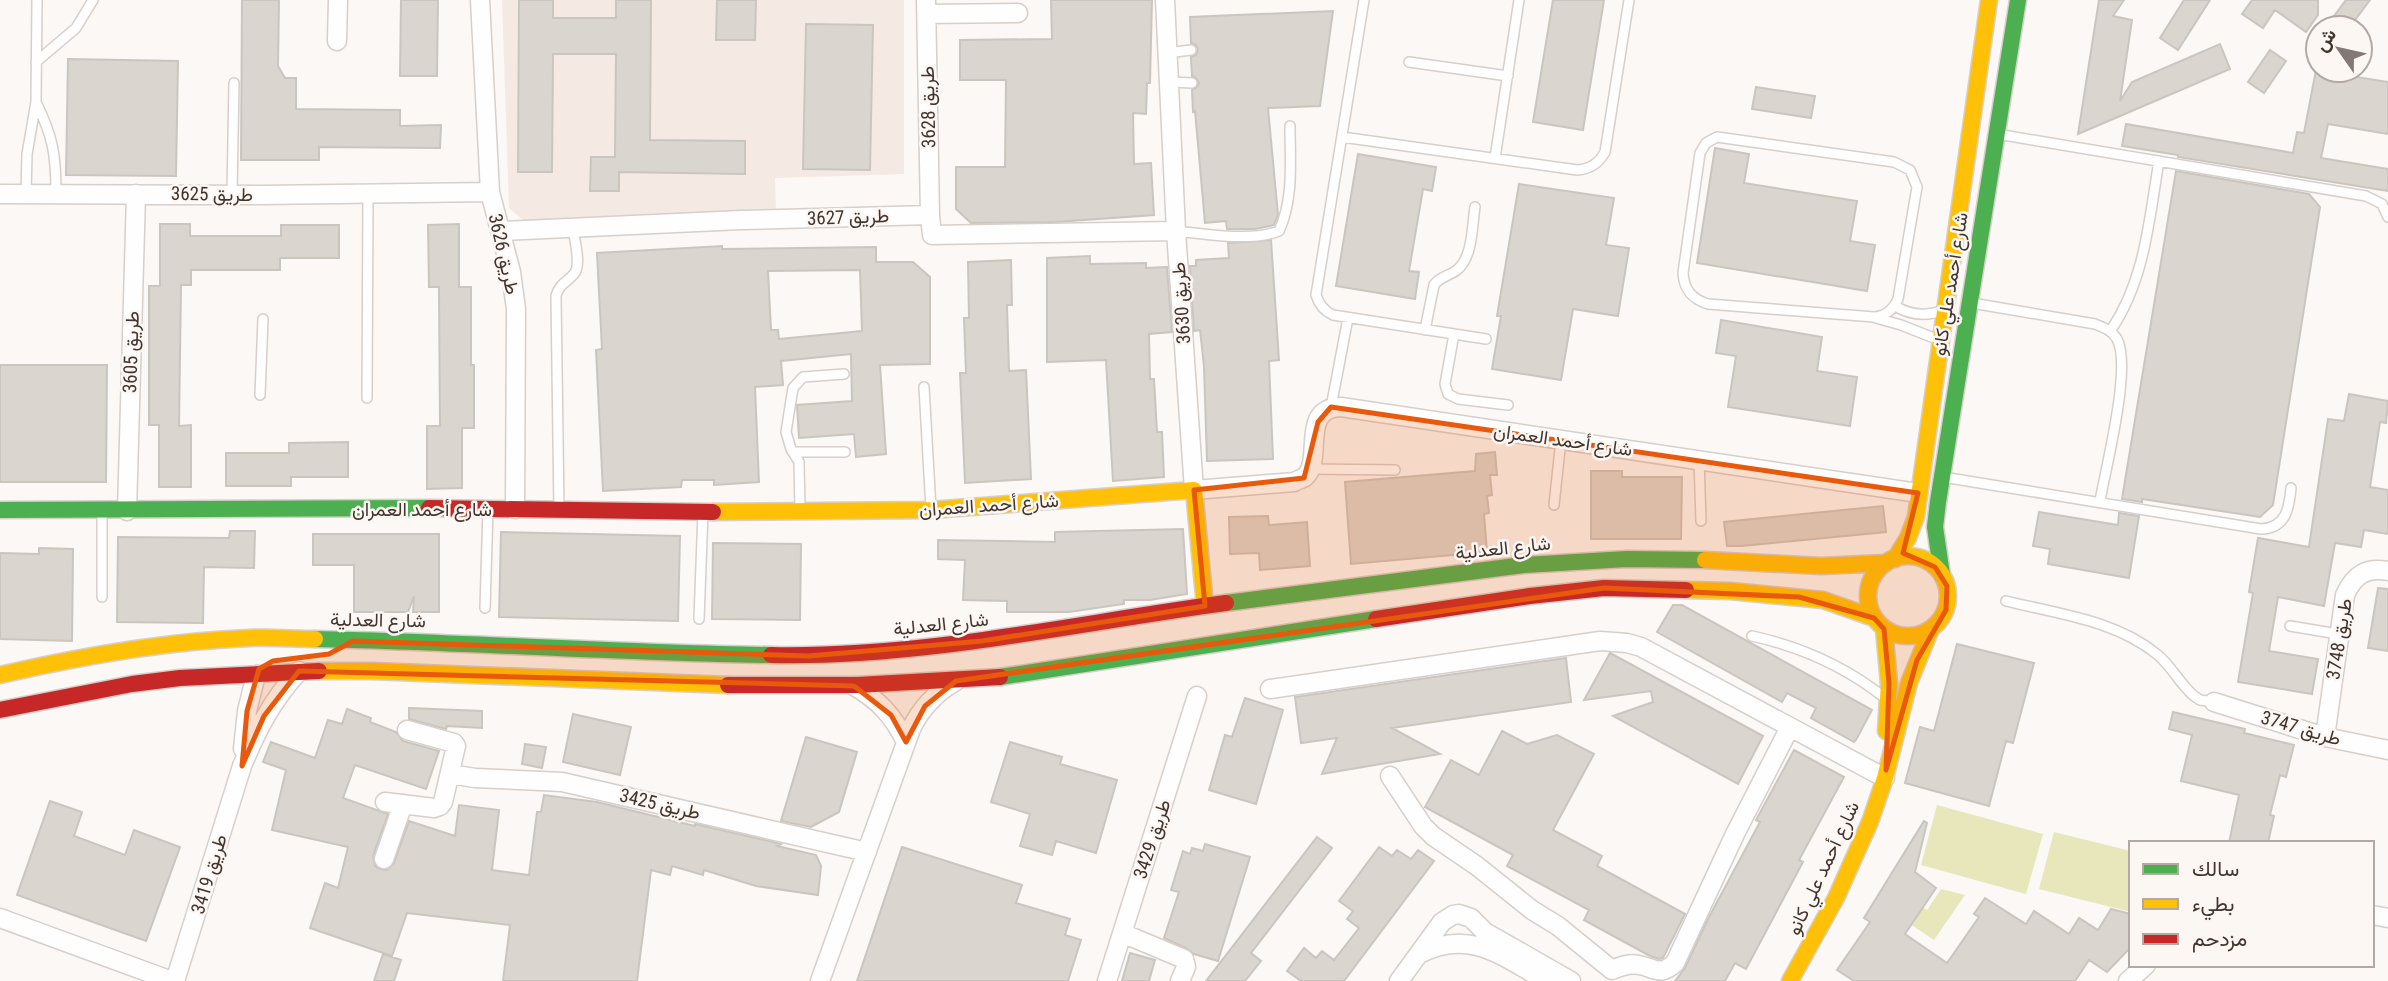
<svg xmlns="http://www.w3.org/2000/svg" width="2388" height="981" font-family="'Roboto Condensed',Vazirmatn,sans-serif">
	<rect width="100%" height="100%" fill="#fbf8f5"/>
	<!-- built -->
	<path fill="#f5e9e4" d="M502 0H904V174L775 178 776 211 526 223 509 208Z"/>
	<!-- green -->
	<path fill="#e8e7bc" d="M1937 805 2043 834 2026 894 1921 865Z
		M2054 832 2131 851V912L2039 889Z
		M1941 889 1965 895 1934 940 1898 916 1909 899 1927 910Z"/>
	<!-- building -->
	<path fill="#dbd5cf" stroke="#cac5bf" stroke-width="2" fill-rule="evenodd" d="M242 0H279L278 66 285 78H296V109L400 110V126L441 125 440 148 319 147V160H241Z
		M401 0H438L437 76H400Z
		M519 0H553V18H616V0H651L650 140 745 141V174L619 172V191H590L591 157H615L616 54H553L552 172H518Z
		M717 0H756L755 40H716Z
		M1051 0H1152L1150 83H1147L1146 114 1133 113 1134 164 1151 163 1154 215 1056 222 971 223 956 209V167H1005L1006 80H960V40L1052 39Z
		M1553 0H1604L1583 130 1533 122Z
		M2099 0H2124L2113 16 2132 20 2120 101 2132 82 2220 44 2230 69 2078 134Z
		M2184 0H2210L2178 50 2160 38Z
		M2252 0H2318V15L2306 32 2275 10 2263 28 2242 14Z
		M2346 0H2370L2349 28H2325Z
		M1333 11 1320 106 1268 108 1278 215 1274 225 1255 229H1227L1226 221 1205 223 1195 111 1193 112 1192 90 1197 87 1199 83 1196 78 1192 76 1191 57 1196 55 1198 50 1196 45 1191 43 1190 17Z
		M806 24 873 25 870 170 803 169Z
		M2270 50 2286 61 2264 93 2248 82Z
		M68 59 178 61 176 176 66 175Z
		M2316 70H2338L2337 74 2388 82V134L2328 124 2321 158 2388 169V191L2178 157V155L2122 146 2126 124 2293 153 2297 132 2304 133Z
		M1756 87 1815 96 1811 118 1752 109Z
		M1715 148 1749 154 1744 183 1857 201 1850 241 1875 245 1867 291 1697 263Z
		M1358 154 1436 167 1432 191 1423 189 1409 271 1419 272 1415 299 1336 286Z
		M2176 171 2309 194 2320 207 2273 505 2260 517 2142 499V502L2122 499Z
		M1519 184 1614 198 1606 245 1629 248 1618 316 1573 309 1561 380 1492 369 1501 316H1497Z
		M160 224H190V236H281V225H339V258H280V270H191V285H181L179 426 191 425V487H159V425H149V286H160Z
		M459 224V287H471V365H474V428H462V488L427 489V426H440L439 287H429L428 225Z
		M1271 240 1279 360 1269 361 1273 459 1207 461 1204 366 1200 330 1194 331 1190 266H1196V260L1229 258 1228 243Z
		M722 246V249L876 247V262H913L930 277V364L880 365 886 454 856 457 854 434 799 438 797 405 852 401 851 354 781 361 783 385 755 387 759 482 714 485V480H682L681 487 603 491 596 350 602 349 597 253ZM860 270 862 331 779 339 778 330H771L768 271Z
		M1090 256V264L1146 263V268L1167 267 1172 332 1149 334 1150 379H1154L1157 432H1162L1164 477 1113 481 1106 360 1047 362V258Z
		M1011 260 1012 305H1007L1009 371 1026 370 1031 479 965 483 960 373H966L964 318H969L968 262Z
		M1721 320 1822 337 1817 371 1857 377 1850 426 1728 407 1736 356 1716 353Z
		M0 365H107L106 482H0Z
		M2349 394 2388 401 2386 423 2380 422 2370 487 2388 490V534L2364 530 2361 547 2335 543 2324 606 2278 597 2269 651 2318 659 2312 694 2238 682 2253 593 2249 592 2258 538 2309 547 2328 419 2344 421Z
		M348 442V477H291V486H226V453H289V443Z
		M1495 452 1497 475H1490L1492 495 1487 496 1489 513 1484 514 1487 552 1351 564 1345 482 1475 471 1476 454Z
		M1591 471H1622V477H1682L1681 539H1591Z
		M1883 506 1886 532 1742 546H1727L1724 522Z
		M2039 512 2118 525 2119 513 2139 516 2129 578 2048 564 2050 549 2033 546Z
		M1268 516 1269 525 1307 522 1310 566 1260 570 1259 553 1230 554 1229 517Z
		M1183 529 1187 594 1150 600H1124V604L1069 612H1007V601L963 600 965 560 938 559V540L1055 542V532Z
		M230 531H255L254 568 204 567 203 623 117 622 118 537 229 538Z
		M501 532 680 536 678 621 499 617Z
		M313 534H439V612H413L414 596 408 612H354V565H313Z
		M713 543 801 544 800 620 712 619Z
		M39 548 73 549 72 641 0 639V553L39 554Z
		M2378 588 2388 589V651L2368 648Z
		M1673 605H1682L1872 710 1856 740 1854 742 1811 718 1816 708 1787 693 1782 702 1657 632Z
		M1957 644 2034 663 2013 743 2006 741 1989 806 1905 783 1920 727 1934 731Z
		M1610 653 1763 736 1738 784 1613 716 1653 702 1651 691 1584 700Z
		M1566 658 1571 702 1392 728 1440 754 1322 774 1337 738 1301 743 1295 697Z
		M1245 698 1283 710 1256 804 1209 790 1225 735 1232 737Z
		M409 708 482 711V728L447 726 446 729 409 719Z
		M347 709 371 718 370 722 396 732 403 741 439 751 426 789 355 765 343 798 388 814 373 856 375 866 380 869 387 870 394 863 409 821 455 836 459 805 499 810 492 870 529 875 537 812H541L544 795 597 802 695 826V824L781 844 777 846 816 855 821 866 818 895 756 886 704 870 703 875 672 866 670 875 651 870 637 981H503L510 925 407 913 392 956 310 928 325 883 338 888 348 847 272 830 286 770 263 762 271 742 315 758 328 720 342 724Z
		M2173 712 2245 729 2244 733 2294 745 2286 777 2280 775 2270 815 2274 816 2268 843H2229L2239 795 2181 781 2192 735 2169 729Z
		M573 714 631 727 620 775 563 762Z
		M1502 731 1527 744 1557 735 1594 754 1553 830 1602 856 1597 866 1685 914 1663 958 1659 959 1650 956 1584 920 1589 910 1507 866 1513 855 1425 807 1451 760 1479 775Z
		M806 737 857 752 839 812 811 827 781 821Z
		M1010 742 1062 757 1060 764 1117 780 1096 853 1056 841 1052 855 1020 846 1030 814 991 802Z
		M525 744 546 747 542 768 522 764Z
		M1794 750 1844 777 1799 860 1803 862 1746 969 1735 963 1725 981H1675L1685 968 1708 919 1760 822 1756 820Z
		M50 801 82 812 74 836 125 855 134 830 180 847 146 941 17 895Z
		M1924 821 1927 823 1915 872 1936 888 1905 934 1947 963 1979 917 1974 914 1985 898 2026 924 2034 911 2069 934 2079 918 2098 930 2111 909 2131 914V947L2107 972 2089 960 2075 981H1854L1837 970 1870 922 1864 918Z
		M1317 837 1332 848 1251 953 1261 961 1245 981H1206Z
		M1205 844 1250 857 1218 961 1194 954 1188 949 1164 938 1179 892 1171 890 1183 851 1190 854 1192 848 1203 851Z
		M902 847 1022 885 1016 903 1070 919 1065 935 1081 940 1068 981H857Z
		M1379 847 1392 856 1397 850 1411 859 1418 850 1434 861 1344 981H1301L1287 971 1304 948 1316 958 1322 951 1334 960 1359 928 1347 919 1353 911 1339 901Z
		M1130 953 1155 960 1149 981H1122Z
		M383 954 401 960 394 981H374Z"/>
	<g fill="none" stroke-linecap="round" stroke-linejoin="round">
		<!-- lane casing -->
		<g stroke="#d6cfcb" stroke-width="12">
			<path id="lane" d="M1364 0 1316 295C1319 305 1324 311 1333 315L1486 339
				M1167 53 1191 50
				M36 62 76 28 93 0
				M1409 62 1508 76
				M1169 82 1192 83
				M36 102C53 137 56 154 56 194
				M1997 134 2366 196 2382 204 2388 217
				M1342 137 1577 170C1591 169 1599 163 1605 152L1629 0
				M1717 137 1894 162 1910 170 1917 187 1898 299C1893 310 1886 316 1874 317L1708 304C1692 299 1684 290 1683 273L1700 153 1706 143Z
				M1495 158 1519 0
				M26 194 27 154 36 102 37 0
				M232 194 234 83
				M1176 231C1206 234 1251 242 1279 231 1294 199 1290 160 1290 126
				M1972 303 2095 324C2104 328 2112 330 2117 339 2132 367 2106 466 2100 501
				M1895 306C1910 315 1926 317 1943 310
				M1876 318 1901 325 1939 340
				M1425 330 1434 285C1439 277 1449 276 1457 270 1473 257 1472 226 1475 207
				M2111 330C2145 280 2149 220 2159 161
				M1454 334 1445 384 1448 394 1458 399 1508 405
				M924 387 931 509
				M260 395 263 319
				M367 398 368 194
				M1331 407 1348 318
				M795 452H845
				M1699 460 1701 521
				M1310 469 1395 470
				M1943 477 2261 529C2286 528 2289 509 2291 488
				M1554 505 1561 440
				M559 510 556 296C559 284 566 283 574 274 582 265 574 239 573 228
				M800 511 799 462 791 449 786 432 793 388 803 377 844 374
				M102 513V597
				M2006 601C2058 614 2116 620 2158 655 2172 667 2180 684 2194 696L2200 700 2214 702
				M485 608 488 509
				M699 619 703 512
				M2290 626 2338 634
				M1752 636C1802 647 1845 666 1885 698"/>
		</g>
		<!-- street casing -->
		<g stroke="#d6cfcb" stroke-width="21">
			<path id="street" d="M480 0 490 192 511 272 516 309 515 509
				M926 0 930 215
				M1165 0 1176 231 1194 490 1294 482C1296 481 1303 478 1305 477 1324 459 1299 408 1341 407L1918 493
				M927 14 1018 13
				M337 41 338 0
				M0 194 261 195 490 192
				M501 231 741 220 930 215 932 235 1176 231
				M127 511 136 194
				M854 686C879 700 894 717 906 742
				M1270 689 1600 641 1627 643 1641 647 1885 778
				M2214 702 2325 737 2388 750
				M2325 737 2345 595C2354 575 2366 567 2388 571
				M243 749 247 711 256 675
				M450 774 475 778 562 782 867 852
				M1390 776 1423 826 1433 836 1477 866 1532 910 1558 926 1612 970C1621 966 1629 963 1639 965 1656 968 1659 977 1675 963L1735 834 1790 727
				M385 802 434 808 440 806 443 802 456 746 454 743 407 730
				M384 859 403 804
				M2372 915 2388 918
				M0 918 172 981
				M1122 933 1184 959 1186 967 1180 981
				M1419 954C1470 928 1502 956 1546 981
				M175 981 242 766C257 730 272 700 299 671
				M820 981 911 729C921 708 935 693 956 681
				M1107 981 1197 696
				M1399 981 1442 922 1453 915 1459 914 1471 918 1485 932 1571 981
				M2128 981 2146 965"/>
		</g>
		<!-- fast casing -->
		<g stroke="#d6cfcb" stroke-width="19">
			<path id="fast" d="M0 510 429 508
				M1942 575 1935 527 1938 502 2018 0
				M1226 603 1524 565 1627 559 1705 560
				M315 639C467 642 619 653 771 655
				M1000 677 1376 619"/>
		</g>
		<!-- slow casing -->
		<g stroke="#d6cfcb" stroke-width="19">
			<path id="slow" d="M713 512 931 510 1194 490 1205 606
				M1868 596a40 40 0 1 1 80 0a40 40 0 1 1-80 0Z
				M1895 559 1908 538 1916 517 1989 0
				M1705 560 1821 566 1886 563
				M1686 590 1730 591 1823 600 1874 618
				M1884 629 1889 683 1886 731
				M319 671H372L728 685
				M0 675C82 656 166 641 250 638 272 637 294 639 315 639
				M1790 981 1836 898 1870 822 1885 778 1909 683 1931 629"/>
		</g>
		<!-- jam casing -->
		<g stroke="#d6cfcb" stroke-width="19">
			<path id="jam" d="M429 508 713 512
				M1376 619 1530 596 1604 588 1686 590
				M771 655C925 658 1075 623 1226 603
				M728 685H857L1000 677
				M0 710 132 684 180 678 319 671"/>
		</g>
		<!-- lane -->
		<use href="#lane" stroke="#fefefe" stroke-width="9"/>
		<!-- street -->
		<use href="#street" stroke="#fefefe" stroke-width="18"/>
		<!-- fast -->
		<use href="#fast" stroke="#4caf50" stroke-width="16"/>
		<!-- slow -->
		<use href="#slow" stroke="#ffc107" stroke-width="16"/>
		<!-- jam -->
		<use href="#jam" stroke="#c62828" stroke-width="16"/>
	</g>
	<!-- marked area -->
	<path fill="#e8590c" fill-opacity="0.2" stroke="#e8590c" stroke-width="5" stroke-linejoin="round" d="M1331 407 1918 493 1903 553 1935 567 1947 586 1946 610 1917 660 1886 770 1889 683 1884 629 1874 618 1799 597 1604 588 956 681 925 706 906 742 891 715 854 686 299 671 264 716 242 766 247 711 259 669 273 661 329 654 353 641 809 656 982 641 1205 606 1194 490 1304 478 1318 422Z"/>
	<g text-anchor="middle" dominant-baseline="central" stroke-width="5" stroke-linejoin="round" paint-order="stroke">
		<!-- street labels -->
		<g font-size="19" fill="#42352f" stroke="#fdf7f3">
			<text transform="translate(928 107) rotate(-91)">طريق 3628</text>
			<text transform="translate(212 194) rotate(1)">طريق 3625</text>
			<text transform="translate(848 217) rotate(-2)">طريق 3627</text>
			<text transform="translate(504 254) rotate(77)">طريق 3626</text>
			<text transform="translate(1950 284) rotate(-81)">شارع أحمد علي كانو</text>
			<text transform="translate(1181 303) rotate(-94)">طريق 3630</text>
			<text transform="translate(131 352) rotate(-88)">طريق 3605</text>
			<text transform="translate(1563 440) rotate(8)">شارع أحمد العمران</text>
			<text transform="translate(989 505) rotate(-4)">شارع أحمد العمران</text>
			<text x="422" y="509">شارع أحمد العمران</text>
			<text transform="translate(1503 548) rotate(-6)">شارع العدلية</text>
			<text transform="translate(378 620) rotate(1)">شارع العدلية</text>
			<text transform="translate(941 624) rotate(-6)">شارع العدلية</text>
			<text transform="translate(2339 639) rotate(-81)">طريق 3748</text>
			<text transform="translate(2301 728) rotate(16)">طريق 3747</text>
			<text transform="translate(660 804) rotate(13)">طريق 3425</text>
			<text transform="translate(1152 839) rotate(-72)">طريق 3429</text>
			<text transform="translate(1823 868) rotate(-65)">شارع أحمد علي كانو</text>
			<text transform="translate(209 874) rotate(-73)">طريق 3419</text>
		</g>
	</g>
	<!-- legend -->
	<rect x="2129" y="841" width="245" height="126" fill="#fdf7f3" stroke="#b2a9a5" stroke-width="2"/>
	<rect x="2143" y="864" width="35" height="10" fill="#4caf50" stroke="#b2a9a5" stroke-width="2"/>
	<text x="2192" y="876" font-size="21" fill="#42352f">سالك</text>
	<rect x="2143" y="899" width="35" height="10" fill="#ffc107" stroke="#b2a9a5" stroke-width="2"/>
	<text x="2192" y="911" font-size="21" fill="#42352f">بطيء</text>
	<rect x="2143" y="934" width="35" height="10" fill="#c62828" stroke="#b2a9a5" stroke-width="2"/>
	<text x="2192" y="946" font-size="21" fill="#42352f">مزدحم</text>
	<!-- north arrow -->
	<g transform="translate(2339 49) rotate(304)"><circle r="33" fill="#fdf7f3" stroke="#b2a9a5" stroke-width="2"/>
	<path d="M0-5L12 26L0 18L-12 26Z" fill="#837974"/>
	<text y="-10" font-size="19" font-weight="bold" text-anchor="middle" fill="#42352f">ش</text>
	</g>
</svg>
